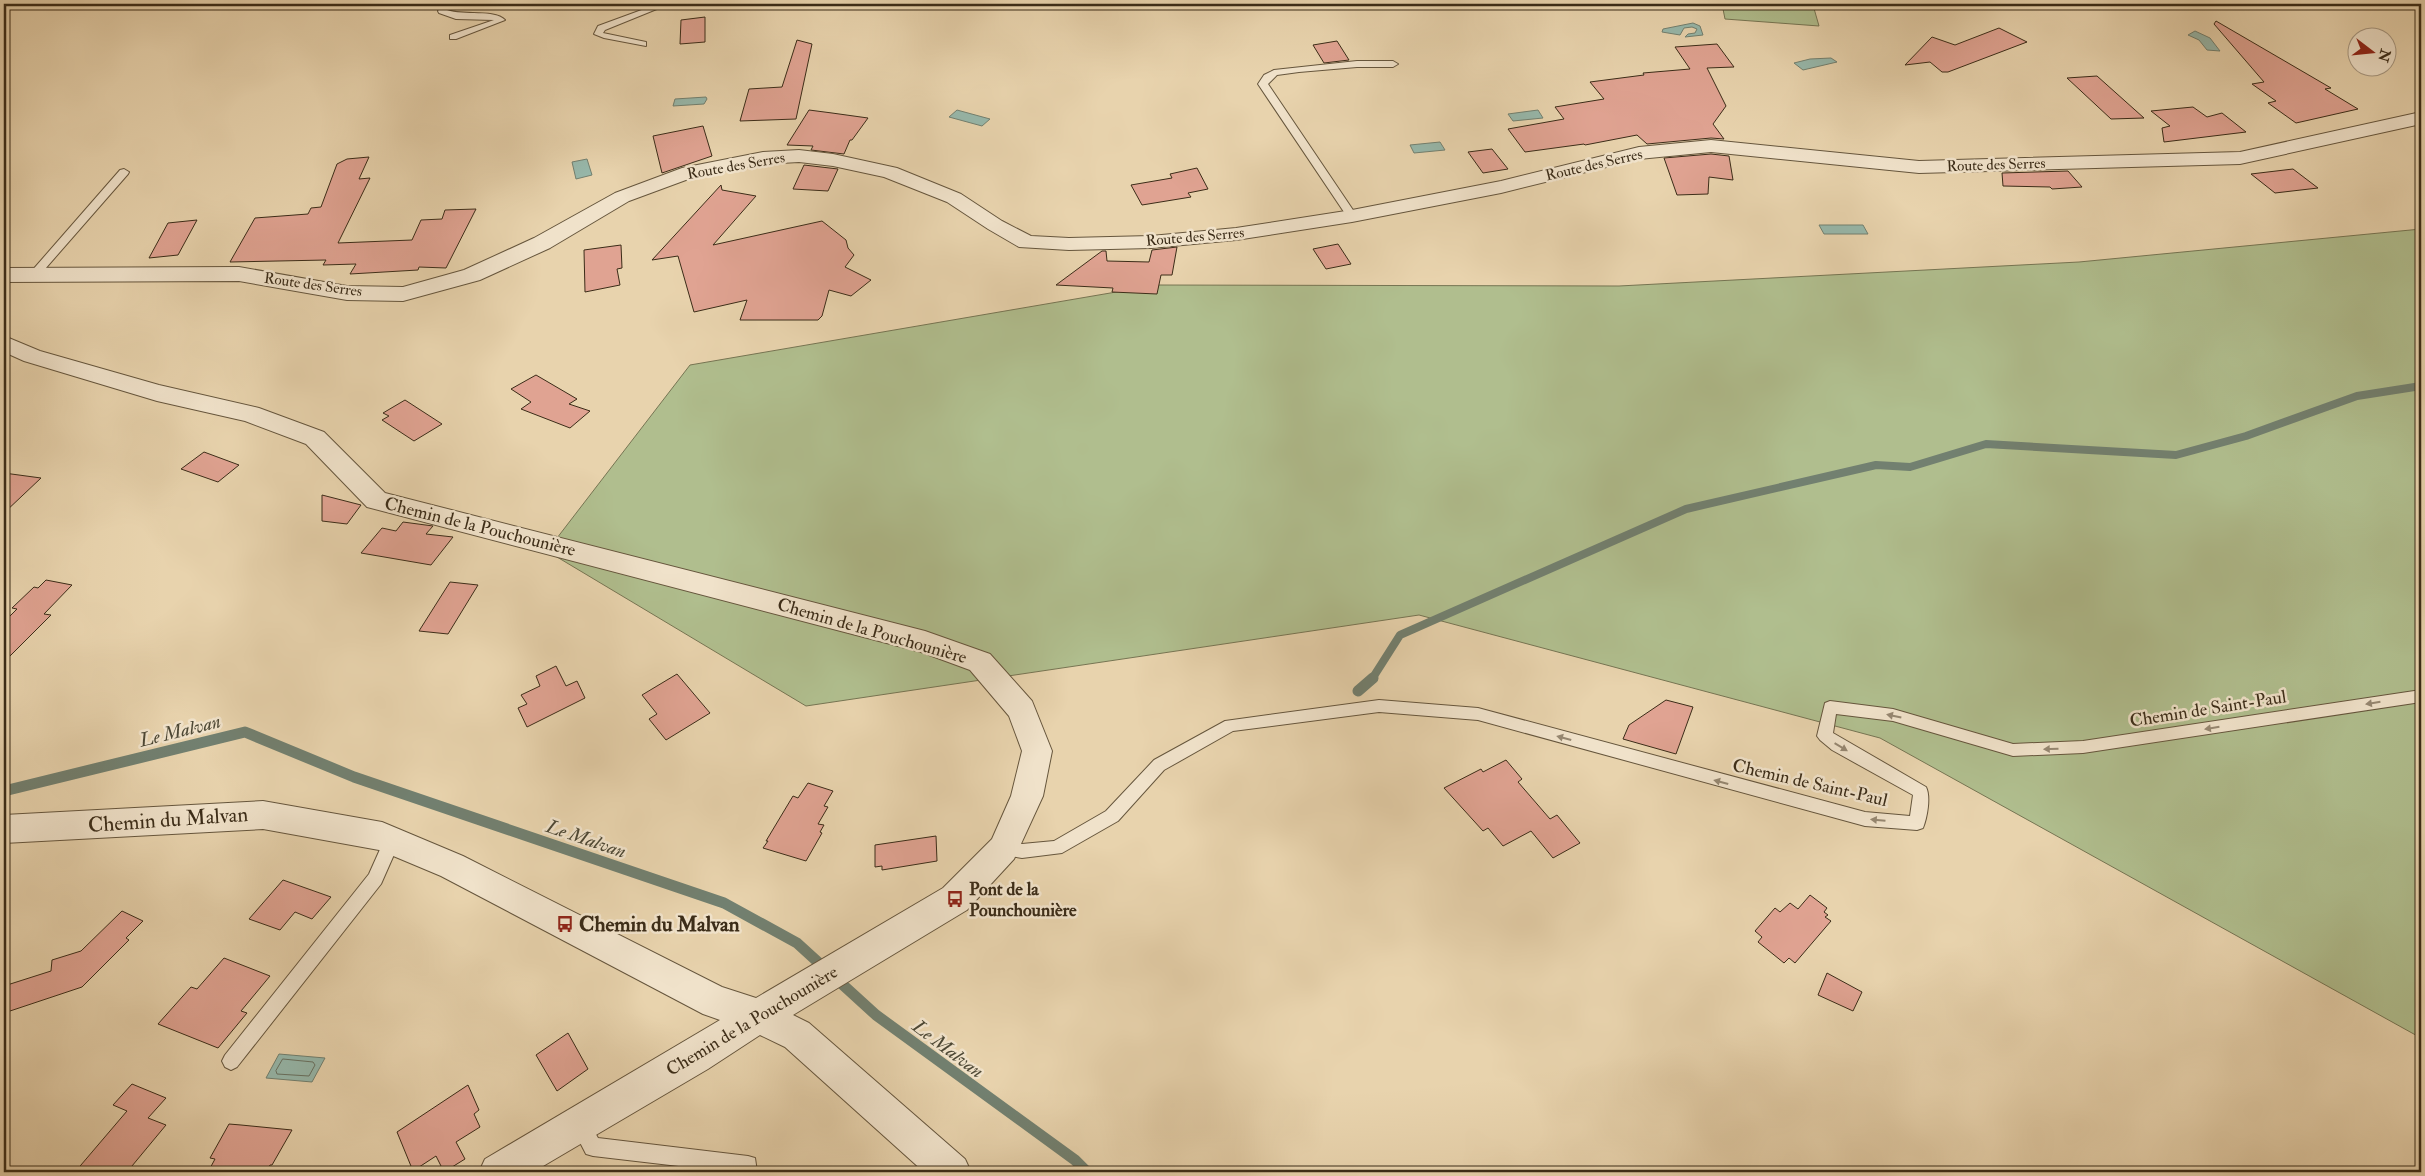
<svg xmlns="http://www.w3.org/2000/svg" width="2425" height="1176" font-family="'IM FELL Double Pica',serif">
	<rect width="100%" height="100%" fill="#e8d3ad"/>
	<filter id="stains"><feTurbulence type="fractalNoise" baseFrequency=".004" numOctaves="4"/><feColorMatrix values="0 0 0 0 .2 0 0 0 0 .09 0 0 0 0 .02 0 0 0 .5 -.17"/></filter>
	<radialGradient id="worn" r=".72"><stop offset=".6" stop-color="#630" stop-opacity="0"/><stop offset="1" stop-color="#630" stop-opacity=".3"/></radialGradient>
	<!-- green -->
	<path fill="#b0be8e" stroke="#767553" d="M1722 4 1813 5 1819 26 1725 19Z
		M2421 229V1038L1880 738 1419 615 806 706 547 551 690 365 1157 285 1619 286 2079 262Z"/>
	<!-- water -->
	<path fill="#97b8ab" stroke="#728070" d="M1693 23 1700 26 1703 35 1685 37 1688 34 1695 33 1697 29 1692 27 1684 28 1680 35 1662 32 1663 29Z
		M2195 31 2210 38 2220 51 2207 50 2199 40 2188 35Z
		M1831 58 1837 62 1803 70 1794 63 1810 59Z
		M706 97 707 99 704 104 673 106 675 99Z
		M957 110 990 119 982 126 949 117Z
		M1538 110 1543 118 1513 121 1508 114Z
		M1440 142 1445 150 1414 153 1410 145Z
		M587 159 592 175 576 179 572 162Z
		M1819 225H1863L1868 234H1824Z
		M279 1054 325 1058 312 1082 266 1078Z"/>
	<g fill="none" stroke-linecap="round" stroke-linejoin="round">
		<!-- shore -->
		<path stroke="#697262" stroke-width="1" d="M283 1059 313 1062 315 1065 309 1076 277 1074 276 1071Z"/>
		<!-- stream-far1 -->
		<path stroke="#728070" stroke-width="8" d="M1372 679 1400 635 1686 509 1876 465 1910 467 1986 444 2176 455 2246 436 2357 396 2421 386"/>
		<!-- stream -->
		<path stroke="#728070" stroke-width="11" d="M1358 691 1373 678
			M4 791 245 732 354 777 724 903 797 943 876 1015 1075 1160 1087 1172"/>
	</g>
	<!-- building -->
	<path fill="#e0a392" stroke="#3b2c18" d="M705 17V42L680 44 681 20Z
		M2216 21 2331 88 2325 89 2358 109 2296 123 2268 103 2276 101 2252 84 2264 82 2214 24Z
		M1999 28 2027 42 1948 72H1942L1930 62 1905 65 1932 37 1955 45Z
		M797 40 812 44 796 119 740 121 749 89 782 87Z
		M1337 41 1349 60 1324 63 1313 45Z
		M1717 44 1734 67 1707 68 1726 106 1713 124 1724 139 1711 138 1647 144 1637 135 1585 145 1584 144 1525 152 1508 129 1564 119 1555 107 1604 99 1590 82 1644 75 1643 73 1690 69 1675 47Z
		M2097 76 2144 118 2111 119 2067 78Z
		M2193 107 2207 117 2222 113 2246 132 2164 142 2162 128 2170 126 2151 111Z
		M809 110 832 113 868 118 852 140H850L844 154 811 150 813 146 787 145Z
		M703 126 712 156 662 173 653 136Z
		M1492 149 1508 169 1483 173 1468 152Z
		M1711 154 1729 156 1733 180 1709 177 1708 194 1677 195 1664 158Z
		M369 157 359 179 370 178 338 243 412 240 421 220 442 219 445 210 476 209 446 268 419 267 418 270 350 274 356 264 323 265 326 260 230 262 255 218 308 214 311 208 321 207 337 164 347 159Z
		M804 165 838 169 828 191 793 189Z
		M1197 168 1208 189 1188 193 1191 197 1142 205 1131 185 1172 178 1170 174Z
		M2293 169 2318 188 2275 193 2251 174Z
		M2068 171 2082 187 2052 189 2050 187 2003 186 2002 173Z
		M721 185 722 190 756 196 713 245 822 221 846 240 848 248 854 255 845 267 871 280 851 296 829 290 822 316 818 320H740L747 300 694 312 678 256 652 260Z
		M197 220 178 255 149 258 168 223Z
		M1338 244 1351 264 1326 269 1313 249Z
		M621 245 622 268 617 269 620 285 585 292 584 250Z
		M1177 247 1172 275H1161L1157 294 1112 292 1113 288 1056 285 1102 251H1106L1107 261 1149 262 1152 250Z
		M536 375 577 399 569 404 590 411 570 428 521 409 531 402 511 389Z
		M405 400 442 424 414 441 382 420 389 416 383 413Z
		M204 452 239 465 218 482 181 469Z
		M4 473 41 478 4 513Z
		M322 495 361 505 347 524 322 521Z
		M403 522 433 526 426 534 453 537 431 565 361 553 382 528 396 531Z
		M46 580 72 585 44 614 51 615 4 662V622L17 609 12 608 34 587 38 588Z
		M450 582 478 585 448 634 419 631Z
		M556 666 566 686 577 681 585 698 527 727 518 708 527 704 521 695 540 686 536 676Z
		M677 674 710 713 666 740 649 719 657 714 642 695Z
		M1666 700 1693 707 1676 754 1623 739 1629 725Z
		M1506 760 1522 779 1518 782 1550 819 1557 815 1580 843 1553 858 1531 831 1503 846 1488 828 1483 831 1444 788 1481 769 1483 772Z
		M808 783 833 791 824 806 828 807 818 824 824 825 820 832 822 833 806 861 763 848 768 841H766L793 796 798 798Z
		M936 836 937 861 882 870V866L875 867V845Z
		M283 880 331 897 312 919 295 912 280 930 249 919Z
		M1810 895 1827 908 1824 912 1828 915 1825 917 1831 921 1795 963 1789 958 1784 963 1758 942 1762 937 1755 931 1775 908 1780 912 1790 903 1798 909Z
		M122 911 143 921 126 938 129 940 82 987 4 1013V986L51 971 52 960 81 951Z
		M224 958 270 976 241 1011 247 1013 218 1048 158 1024 191 987 197 989Z
		M1827 973 1862 992 1853 1011 1818 995Z
		M568 1033 588 1069 557 1091 536 1055Z
		M132 1084 166 1098 148 1118 166 1125 127 1172H75L127 1111 113 1105Z
		M468 1085 479 1110 474 1114 480 1127 456 1142 465 1159 444 1172 436 1156 413 1171 397 1132Z
		M229 1124 241 1125 292 1130 272 1165H270L266 1172H208L215 1159 210 1158Z"/>
	<g fill="none" stroke-linecap="round" stroke-linejoin="round">
		<!-- service casing -->
		<g stroke="#66563d" stroke-width="2">
			<path id="service" d="M442 4H450L447 10C463 16 495 9 505 20L456 39H450V35L494 20 456 19 439 13 438 11Z
				M658 4H669L605 30 603 33 646 42V46L604 38 594 34 598 26Z
				M1357 61H1393L1398 64 1393 67H1357L1299 72 1277 75 1268 84 1357 216 1352 219 1348 218 1258 84 1264 75 1274 70Z
				M124 169 129 172 128 174 38 277H30V273L120 170Z
				M2421 690V702L2083 753 2013 756 1893 721 1836 714 1833 733 1926 787C1931 797 1927 818 1923 828L1917 830 1865 826 1478 720 1379 712 1233 731 1164 770 1118 821 1062 853 1022 858 997 854 995 849 997 844 1003 842 1022 844 1054 841 1106 811 1154 760 1225 721 1379 700 1478 708 1865 812 1910 816 1913 795 1832 750 1820 740 1817 736 1825 703 1830 701 1893 709 2013 744 2083 741Z
				M392 834 398 836 400 841 381 884 237 1067 231 1070 225 1067 222 1061 225 1055 369 874 386 836Z
				M580 1116 587 1118 598 1138 748 1156 755 1158 757 1172H730L593 1156 586 1154 571 1125 573 1118Z"/>
		</g>
		<!-- minor casing -->
		<g stroke="#66563d" stroke-width="2">
			<path id="minor" d="M2421 112V124L2240 164 1919 173 1711 152 1639 159 1501 193 1352 222 1236 240 1151 248 1069 250 1019 247 988 229 947 202 884 177 833 166 799 162 763 164 694 177 629 201 550 248 480 280 403 301 347 300 239 281 4 282V268L239 267 347 286 403 287 464 270 534 238 615 193 682 168 763 152 799 150 833 154 897 168 961 194 1002 221 1031 236 1069 238 1151 236 1236 228 1352 210 1501 181 1639 147 1711 140 1919 161 2240 152Z
				M4 336 40 351 159 385 259 408 324 432 385 493 925 631 990 654 1032 701 1052 751 1043 796 1014 859 967 910 793 1015 809 1023 965 1159 971 1172H924L785 1047 760 1035 708 1069 533 1172H479L485 1159 720 1020 703 1014 441 876 379 850 263 829 4 843V815L263 801 382 822 463 856 722 987 756 998 943 888 992 839 1011 796 1022 751 1009 716 970 670 921 652 367 507 306 444 245 421 157 401 24 361 4 352Z"/>
		</g>
		<!-- service -->
		<use href="#service" fill="#f0e2ca" fill-rule="evenodd"/>
		<!-- minor -->
		<use href="#minor" fill="#f0e2ca" fill-rule="evenodd"/>
	</g>
	<!-- one-way arrows -->
	<defs><path id="oneway-solid" d="M-6-.8H1V-3.2L6.5 0L1 3.2V.8H-6Z" transform="scale(1.25)"/></defs>
	<g fill="#968771">
		<use href="#oneway-solid" transform="translate(2373 703) rotate(171)"/>
		<use href="#oneway-solid" transform="translate(1894 716) rotate(-168)"/>
		<use href="#oneway-solid" transform="translate(2212 728) rotate(171)"/>
		<use href="#oneway-solid" transform="translate(1564 738) rotate(-165)"/>
		<use href="#oneway-solid" transform="translate(1841 747) rotate(31)"/>
		<use href="#oneway-solid" transform="translate(2051 749) rotate(178)"/>
		<use href="#oneway-solid" transform="translate(1721 782) rotate(-165)"/>
		<use href="#oneway-solid" transform="translate(1878 820) rotate(-175)"/>
	</g>
	<!-- icons -->
	<defs>
		<g id="bus-bare" transform="scale(1.35)"><path d="M-5-6H5V4H4V6H2V4H-2V6H-4V4H-5ZM-3.5-4V0h7V-4ZM-3.5 1.2v1.5H-2V1.2ZM2 1.2v1.5H3.5V1.2Z" fill="#8f2418" stroke="#f0e2ca" stroke-width="2.5" paint-order="stroke"/></g>
	</defs>
	<g fill-rule="evenodd">
		<use href="#bus-bare" x="955" y="899"/>
		<use href="#bus-bare" x="565" y="924"/>
	</g>
	<g text-anchor="middle" dominant-baseline="central" stroke-width="5" stroke-linejoin="round" paint-order="stroke">
		<!-- far-street labels -->
		<g font-size="15" fill="#3b2c18" stroke="#f0e2ca">
			<text transform="translate(1594 165) rotate(-13)">Route des Serres</text>
			<text transform="translate(1996 165) rotate(-2)">Route des Serres</text>
			<text transform="translate(736 166) rotate(-10)">Route des Serres</text>
			<text transform="translate(1195 237) rotate(-5)">Route des Serres</text>
			<text transform="translate(313 285) rotate(8)">Route des Serres</text>
		</g>
		<!-- street labels -->
		<g font-size="18" fill="#3b2c18" stroke="#f0e2ca">
			<text transform="translate(480 527) rotate(14)">Chemin de la Pouchounière</text>
			<text transform="translate(872 631) rotate(16)">Chemin de la Pouchounière</text>
			<text transform="translate(2208 709) rotate(-9)">Chemin de Saint-Paul</text>
			<text transform="translate(1810 783) rotate(13)">Chemin de Saint-Paul</text>
			<text transform="translate(752 1021) rotate(-31)">Chemin de la Pouchounière</text>
		</g>
		<!-- poi labels -->
		<g font-size="18" font-weight="bold" fill="#3b2c18" stroke="#f0e2ca" text-anchor="start">
			<text x="969" y="889">Pont de la<tspan x="969" dy="21">Pounchounière</tspan></text>
		</g>
		<!-- water labels -->
		<g font-size="19" font-style="italic" fill="#4d4835" stroke="#f0e2ca">
			<text transform="translate(180 731) rotate(-14)">Le Malvan</text>
			<text transform="translate(586 839) rotate(19)">Le Malvan</text>
			<text transform="translate(948 1049) rotate(37)">Le Malvan</text>
		</g>
		<!-- near-street labels -->
		<g font-size="21" fill="#3b2c18" stroke="#f0e2ca">
			<text transform="translate(168 820) rotate(-4)">Chemin du Malvan</text>
		</g>
		<!-- near-poi labels -->
		<g font-size="21" font-weight="bold" fill="#3b2c18" stroke="#f0e2ca" text-anchor="start">
			<text x="579" y="924">Chemin du Malvan</text>
		</g>
	</g>
	<!-- margin -->
	<rect width="2425" height="1176" fill="none" stroke="#e8d3ad" stroke-width="20"/>
	<rect x="5" y="5" width="2415" height="1166" fill="none" stroke="#3b2c18" stroke-width="2.5"/>
	<rect x="10" y="10" width="2405" height="1156" fill="none" stroke="#3b2c18"/>
	<!-- north arrow -->
	<g transform="translate(2372 52) rotate(106)"><circle r="24" fill="#f0e2ca" stroke="#a89983"/>
	<path d="M0-4L9 19L0 12L-9 19Z" fill="#8f2418"/>
	<text y="-8" font-size="14" font-weight="bold" text-anchor="middle" fill="#3b2c18">N</text>
	</g>
	<rect width="100%" height="100%" filter="url(#stains)"/>
	<rect width="100%" height="100%" fill="url(#worn)"/>
</svg>
